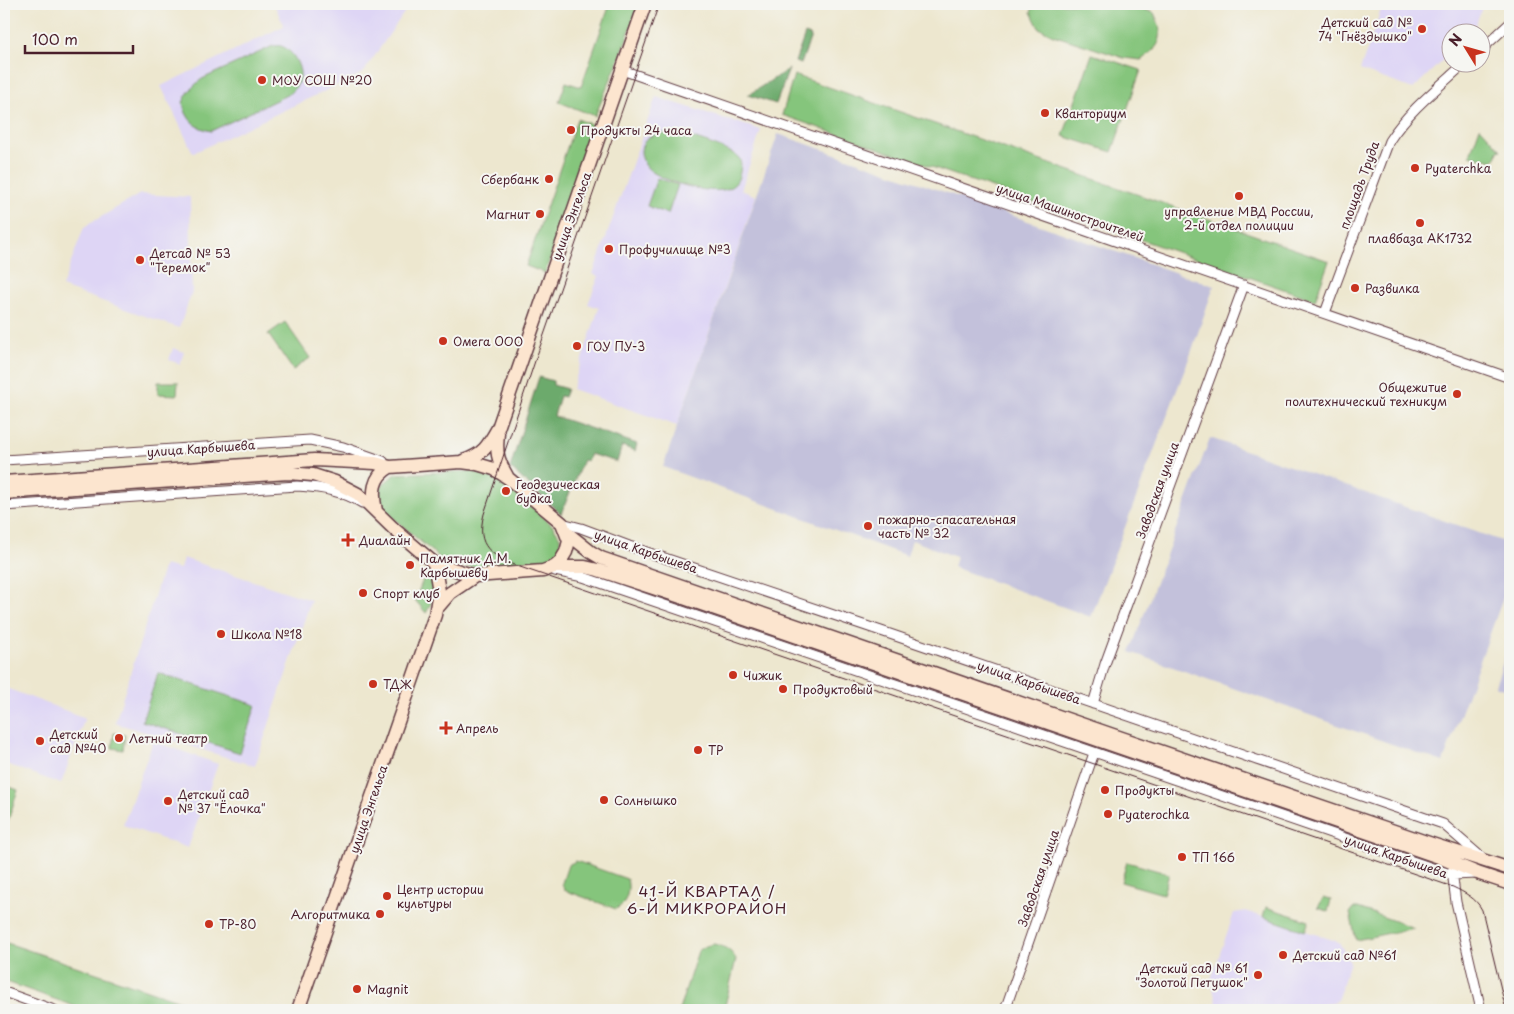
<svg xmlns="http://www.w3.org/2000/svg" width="1514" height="1014" font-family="'Playpen Sans',sans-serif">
	<rect width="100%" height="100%" fill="#f6f6f2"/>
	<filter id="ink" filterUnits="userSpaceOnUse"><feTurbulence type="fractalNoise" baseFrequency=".02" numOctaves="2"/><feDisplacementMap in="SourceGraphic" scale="10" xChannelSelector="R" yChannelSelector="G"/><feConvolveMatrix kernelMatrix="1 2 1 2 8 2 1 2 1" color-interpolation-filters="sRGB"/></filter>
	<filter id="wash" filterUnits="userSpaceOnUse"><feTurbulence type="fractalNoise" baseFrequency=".0096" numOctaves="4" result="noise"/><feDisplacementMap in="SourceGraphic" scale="20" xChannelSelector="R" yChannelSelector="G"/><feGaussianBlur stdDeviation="1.12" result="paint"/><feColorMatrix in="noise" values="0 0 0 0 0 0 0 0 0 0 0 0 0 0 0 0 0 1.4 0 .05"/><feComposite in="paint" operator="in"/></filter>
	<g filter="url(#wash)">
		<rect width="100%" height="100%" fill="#ede7cf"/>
		<!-- built -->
		<path fill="#ded5f5" d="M274 4H410L363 73 193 153 161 86 284 26Z
			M1383 4H1483L1474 30 1472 32H1452L1451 52 1413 89 1360 70Z
			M656 97 761 130 741 190 756 196 677 426 572 389 599 308 588 304 599 276 593 274Z
			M140 194 190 197 192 292 179 328 62 287 84 227Z
			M173 348 184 352 180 364 169 360Z
			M183 558 311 600 255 766 115 723 164 565 180 569Z
			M6 688 85 718 61 784 4 763V694Z
			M153 741 218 764 188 848 123 825Z
			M1245 911 1339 942 1350 962 1337 1001 1301 1010H1218L1211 979 1234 913Z"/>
		<!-- industrial -->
		<path fill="#c3c1db" d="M778 134 1214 286 1191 353 1091 617 953 567 956 557 912 540 907 556 663 467Z
			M1210 438 1510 544V579L1443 762 1130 652Z
			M1510 642V691L1495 686Z"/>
		<!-- green -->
		<path fill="#85c57c" stroke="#687254" d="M610 4H639L621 55 595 116 559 102 566 82 581 87Z
			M1034 4H1129L1154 13C1165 36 1162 46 1141 60L1124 58 1053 35 1039 28 1031 12Z
			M273 46C276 46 278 45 281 46 292 49 302 67 300 78 299 85 293 90 289 94L211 131C195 128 186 119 183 103 187 92 193 86 202 79Z
			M1092 54 1141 70 1112 152 1063 136Z
			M794 75 1329 261 1315 300 782 115Z
			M577 119 596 126 545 273 526 266Z
			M1480 127 1501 150 1498 151 1497 156 1493 161 1470 155Z
			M659 133C665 133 672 133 678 134 688 136 732 150 738 157 742 161 741 167 740 172 739 180 735 186 727 189 709 195 666 182 651 171 645 167 641 158 641 151 641 147 644 142 647 138Z
			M657 178 678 185 668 214 647 206Z
			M285 322 310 358 293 370 268 334Z
			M158 382H178L177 395 158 394Z
			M474 471 493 477 514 491 553 526 560 537V550L552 561 537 566 491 569 463 566 442 560 385 511C375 493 379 484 397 474Z
			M428 567C439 578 434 601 426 613L415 600Z
			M158 673 256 705 240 753 142 721Z
			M114 733 125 735 123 750 112 748Z
			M4 785 18 790 4 833Z
			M576 861 627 879C630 889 627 904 616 909L564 890 562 883 568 865Z
			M1127 862 1169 874 1163 894 1121 882Z
			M1323 898 1331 900 1328 911 1318 908Z
			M1266 907 1309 921 1305 931 1263 917Z
			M1354 908H1358L1414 928 1356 940 1350 913Z
			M4 942 207 1010H85L4 981Z
			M714 944C725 947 730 949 736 959L724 1010H679L698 951 706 946Z"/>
		<!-- forest -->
		<path fill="#6caa6c" stroke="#5b644c" d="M805 34 811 36 801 64 795 62Z
			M789 69 776 104 748 95Z
			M539 377 553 381V385L567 389 564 397 560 396 554 416 637 444 635 451 622 446 617 462 590 454 587 461 583 460 561 514 510 468Z"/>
	</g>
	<g filter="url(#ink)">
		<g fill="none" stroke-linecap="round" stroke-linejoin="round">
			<!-- street casing -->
			<g stroke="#623d44" stroke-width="11">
				<path id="street" d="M1482 49 1510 23
					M622 70 1510 378
					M1325 313 1389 141C1409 110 1439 87 1466 62
					M4 460 310 440 343 447 383 461
					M4 506 297 486C319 487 343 491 362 503
					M562 523 581 528 629 546 884 632 1443 824 1481 857
					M555 571 583 577 1453 875 1476 874
					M1093 704 1105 664 1244 285
					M1452 871 1456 902 1481 1010
					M4 992 54 1010
					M1005 1010 1094 753"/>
			</g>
			<!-- secondary casing -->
			<g stroke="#623d44" stroke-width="15">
				<path id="secondary" d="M498 433C496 452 497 459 507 476
					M463 461C483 455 488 446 498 428L645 4
					M4 482 314 460 375 463 390 467 461 462 477 464 494 469 508 478 562 523 569 541 566 552 560 562 554 567 543 571 475 576 434 563 394 529 358 494 335 482 313 475 288 473 4 493
					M376 511C372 493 372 477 390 467
					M567 533 591 552 601 558 1113 735 1435 845 1510 869
					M554 567H585L598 570 678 596 1436 856 1480 874 1510 884
					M438 607 450 593 475 576
					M298 1010 435 615 439 591 434 563"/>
			</g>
			<!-- street -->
			<use href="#street" stroke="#fff" stroke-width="9"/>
			<!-- secondary -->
			<use href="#secondary" stroke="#fce5cf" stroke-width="12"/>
			<!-- tram -->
			<path stroke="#4a1f2b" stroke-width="1" d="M659 4 535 361 484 514C475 547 492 556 520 567L1453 887C1465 893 1476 898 1482 910L1506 1010"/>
		</g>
	</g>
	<!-- markers -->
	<g fill="#c8321e" stroke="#f6f6f2" stroke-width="2">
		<circle cx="1422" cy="29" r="5"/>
		<circle cx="262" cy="80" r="5"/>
		<circle cx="1045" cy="113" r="5"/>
		<circle cx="571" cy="130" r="5"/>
		<circle cx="1415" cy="168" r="5"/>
		<circle cx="549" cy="179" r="5"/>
		<circle cx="1239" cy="196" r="5"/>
		<circle cx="540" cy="214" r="5"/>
		<circle cx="1420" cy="223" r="5"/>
		<circle cx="609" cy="249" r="5"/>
		<circle cx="140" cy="260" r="5"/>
		<circle cx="1355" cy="288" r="5"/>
		<circle cx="443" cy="341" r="5"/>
		<circle cx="577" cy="346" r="5"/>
		<circle cx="1457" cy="394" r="5"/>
		<circle cx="506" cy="491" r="5"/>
		<circle cx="868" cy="526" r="5"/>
		<path d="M345.5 532.5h5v5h5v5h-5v5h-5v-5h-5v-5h5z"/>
		<circle cx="410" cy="565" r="5"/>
		<circle cx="363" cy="593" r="5"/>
		<circle cx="221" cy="634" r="5"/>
		<circle cx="733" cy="675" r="5"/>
		<circle cx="373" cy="684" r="5"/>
		<circle cx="783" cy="689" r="5"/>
		<path d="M443.5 720.5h5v5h5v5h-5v5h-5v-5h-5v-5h5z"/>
		<circle cx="119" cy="738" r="5"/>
		<circle cx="40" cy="741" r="5"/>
		<circle cx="698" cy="750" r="5"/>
		<circle cx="1105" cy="790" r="5"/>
		<circle cx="604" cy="800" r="5"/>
		<circle cx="168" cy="801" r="5"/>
		<circle cx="1108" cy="814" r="5"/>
		<circle cx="1182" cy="857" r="5"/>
		<circle cx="387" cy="896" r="5"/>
		<circle cx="380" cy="914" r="5"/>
		<circle cx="209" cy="924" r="5"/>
		<circle cx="1283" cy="955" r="5"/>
		<circle cx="1258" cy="975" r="5"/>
		<circle cx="357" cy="989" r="5"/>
	</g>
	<g text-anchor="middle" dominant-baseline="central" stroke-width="4" stroke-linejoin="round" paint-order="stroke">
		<!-- poi labels -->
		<g font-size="12" fill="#4a1f2b" stroke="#f6f6f2" text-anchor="start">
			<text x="1412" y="22" text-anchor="end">Детский сад №<tspan x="1412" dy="14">74 "Гнёздышко"</tspan></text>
			<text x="272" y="80">МОУ СОШ №20</text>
			<text x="1055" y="113">Кванториум</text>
			<text x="581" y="130">Продукты 24 часа</text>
			<text x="1425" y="168">Pyaterchka</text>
			<text x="539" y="179" text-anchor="end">Сбербанк</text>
			<text x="1239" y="211" text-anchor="middle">управление МВД России,<tspan x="1239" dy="14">2-й отдел полиции</tspan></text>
			<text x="530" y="214" text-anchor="end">Магнит</text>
			<text x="1420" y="238" text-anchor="middle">плавбаза АК1732</text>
			<text x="619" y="249">Профучилище №3</text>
			<text x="150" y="253">Детсад № 53<tspan x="150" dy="14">"Теремок"</tspan></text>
			<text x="1365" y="288">Развилка</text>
			<text x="453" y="341">Омега ООО</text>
			<text x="587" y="346">ГОУ ПУ-3</text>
			<text x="1447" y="387" text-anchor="end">Общежитие<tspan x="1447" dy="14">политехнический техникум</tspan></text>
			<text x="516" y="484">Геодезическая<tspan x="516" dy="14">будка</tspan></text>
			<text x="878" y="519">пожарно-спасательная<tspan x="878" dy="14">часть № 32</tspan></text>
			<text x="359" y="540">Диалайн</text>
			<text x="420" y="558">Памятник Д.М.<tspan x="420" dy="14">Карбышеву</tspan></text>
			<text x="373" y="593">Спорт клуб</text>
			<text x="231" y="634">Школа №18</text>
			<text x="743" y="675">Чижик</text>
			<text x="383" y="684">ТДЖ</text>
			<text x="793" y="689">Продуктовый</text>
			<text x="456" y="728">Апрель</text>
			<text x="50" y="734">Детский<tspan x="50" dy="14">сад №40</tspan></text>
			<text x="129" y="738">Летний театр</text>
			<text x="708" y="750">ТР</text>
			<text x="1115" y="790">Продукты</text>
			<text x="178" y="794">Детский сад<tspan x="178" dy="14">№ 37 "Ёлочка"</tspan></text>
			<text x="614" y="800">Солнышко</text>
			<text x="1118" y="814">Pyaterochka</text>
			<text x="1192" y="857">ТП 166</text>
			<text x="397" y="889">Центр истории<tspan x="397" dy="14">культуры</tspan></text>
			<text x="370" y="914" text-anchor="end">Алгоритмика</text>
			<text x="219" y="924">ТР-80</text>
			<text x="1293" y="955">Детский сад №61</text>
			<text x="1248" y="968" text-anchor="end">Детский сад № 61<tspan x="1248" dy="14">"Золотой Петушок"</tspan></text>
			<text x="367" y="989">Magnit</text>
		</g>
		<!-- street labels -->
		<g font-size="12" fill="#4a1f2b" stroke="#f6f6f2">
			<text transform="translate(1359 185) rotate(-70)">площадь Труда</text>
			<text transform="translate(1070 212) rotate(19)">улица Машиностроителей</text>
			<text transform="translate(571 216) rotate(-70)">улица Энгельса</text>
			<text transform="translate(201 448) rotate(-4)">улица Карбышева</text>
			<text transform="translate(1157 490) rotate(-70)">Заводская улица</text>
			<text transform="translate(646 551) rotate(19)">улица Карбышева</text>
			<text transform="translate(1029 682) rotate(19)">улица Карбышева</text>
			<text transform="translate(368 809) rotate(-71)">улица Энгельса</text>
			<text transform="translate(1396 856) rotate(19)">улица Карбышева</text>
			<text transform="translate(1038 878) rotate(-71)">Заводская улица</text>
		</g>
		<!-- quarter labels -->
		<g font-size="15" letter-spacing="1" fill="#4a1f2b" stroke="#f6f6f2">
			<text x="707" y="890">41-Й КВАРТАЛ /<tspan x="707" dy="17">6-Й МИКРОРАЙОН</tspan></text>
		</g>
	</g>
	<!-- margin -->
	<rect width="1514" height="1014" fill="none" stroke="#f6f6f2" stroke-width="20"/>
	<!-- north arrow -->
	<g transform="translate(1466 48) rotate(307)"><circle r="24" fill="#f6f6f2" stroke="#b1a0a2"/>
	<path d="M0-4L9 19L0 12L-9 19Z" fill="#c8321e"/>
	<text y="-8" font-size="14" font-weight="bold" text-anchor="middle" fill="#4a1f2b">N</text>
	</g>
	<!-- scale -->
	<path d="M25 45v8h108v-8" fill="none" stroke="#4a1f2b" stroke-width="2.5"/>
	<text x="32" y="45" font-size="15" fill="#4a1f2b" stroke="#f6f6f2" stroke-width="4" paint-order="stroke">100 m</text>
</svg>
